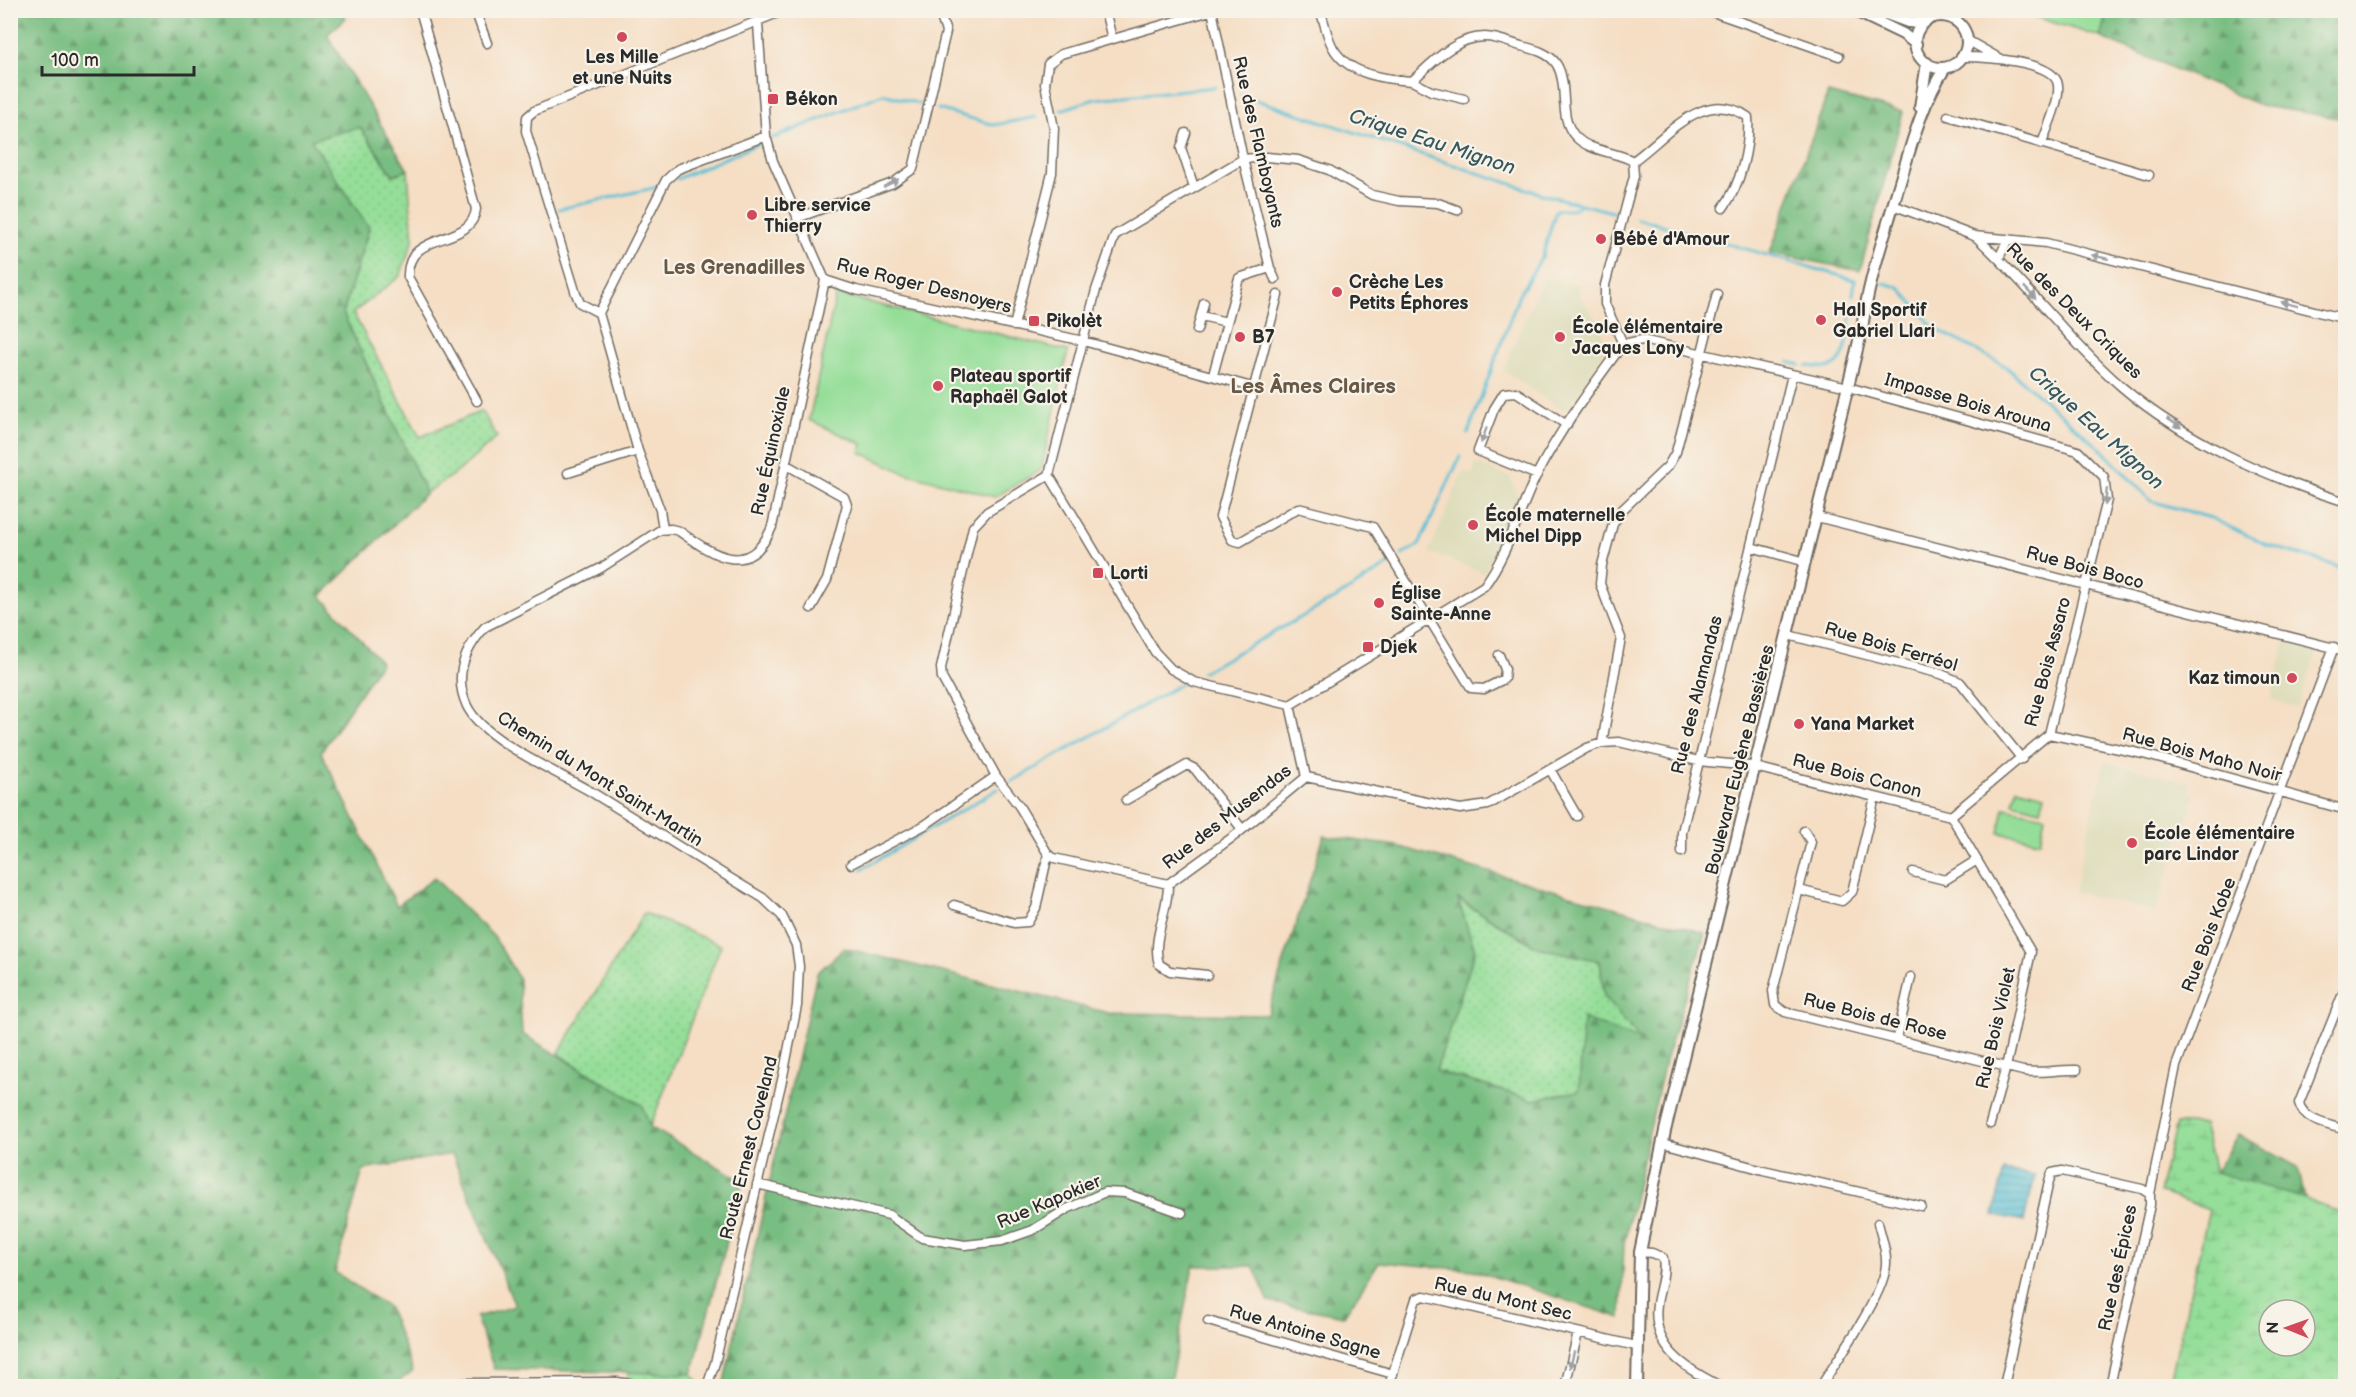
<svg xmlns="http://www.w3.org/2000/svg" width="2356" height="1397" font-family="'Balsamiq Sans',sans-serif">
	<defs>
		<pattern id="grass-dots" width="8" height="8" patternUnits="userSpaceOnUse" patternTransform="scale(1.5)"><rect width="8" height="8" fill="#95de99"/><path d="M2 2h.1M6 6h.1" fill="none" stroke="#81bf84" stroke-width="1.8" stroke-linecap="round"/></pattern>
		<pattern id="forest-firs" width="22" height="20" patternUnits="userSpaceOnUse" patternTransform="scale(1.5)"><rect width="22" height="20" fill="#78bd81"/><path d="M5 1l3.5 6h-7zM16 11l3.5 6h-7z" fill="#639a6a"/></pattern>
		<pattern id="wetland-marsh" width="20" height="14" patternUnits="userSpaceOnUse" patternTransform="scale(1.5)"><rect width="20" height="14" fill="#95de99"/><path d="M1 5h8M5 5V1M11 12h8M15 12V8" fill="none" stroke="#81bf84"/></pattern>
		<pattern id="water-rules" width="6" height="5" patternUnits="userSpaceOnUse" patternTransform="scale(1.5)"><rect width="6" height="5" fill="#58bfd5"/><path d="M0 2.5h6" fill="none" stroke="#499bad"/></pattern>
	</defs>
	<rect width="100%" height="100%" fill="#f7f3e8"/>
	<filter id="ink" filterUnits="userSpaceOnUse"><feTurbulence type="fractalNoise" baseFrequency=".0167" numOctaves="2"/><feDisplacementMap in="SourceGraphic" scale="12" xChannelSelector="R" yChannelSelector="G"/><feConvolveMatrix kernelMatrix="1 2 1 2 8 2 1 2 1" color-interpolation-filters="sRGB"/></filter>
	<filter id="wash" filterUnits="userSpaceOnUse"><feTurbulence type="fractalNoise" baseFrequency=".008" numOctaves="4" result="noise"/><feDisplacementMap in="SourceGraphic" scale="24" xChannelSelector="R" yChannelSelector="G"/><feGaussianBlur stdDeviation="1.35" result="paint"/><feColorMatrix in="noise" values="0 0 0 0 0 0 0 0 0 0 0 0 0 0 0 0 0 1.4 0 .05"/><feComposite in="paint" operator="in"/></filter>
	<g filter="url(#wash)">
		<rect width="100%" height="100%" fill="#f5dec4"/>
		<!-- built -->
		<path fill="#deddbb" d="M1544 277 1580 286 1579 295 1600 324 1606 350 1568 408 1563 410 1503 370Z
			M1476 464 1510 477 1518 497 1484 573 1429 552 1463 472 1472 475Z
			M2285 642 2314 648 2317 652 2297 708 2271 699Z
			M2104 762 2190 783 2188 793 2195 795 2155 911 2074 892Z"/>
		<!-- grass -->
		<path fill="url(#grass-dots)" stroke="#608462" stroke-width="1.5" d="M360 127 393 175 408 170 413 241 400 276 353 313 420 437 482 411 497 437 460 470 426 493 343 313 369 228 310 140Z
			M1457 899 1537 947 1600 961 1604 996 1642 1041 1579 1091 1533 1100 1436 1071 1475 951Z
			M644 913 721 945 650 1127 641 1105 558 1054Z
			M629 1372 692 1374 702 1386H626Z"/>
		<!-- forest -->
		<path fill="url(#forest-firs)" stroke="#527456" stroke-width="1.5" fill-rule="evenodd" d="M308 11 312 17 320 11H341L346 18 327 35 408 170 393 175 360 127 311 140 369 228 343 313 426 493 321 596 381 662 321 752 397 906 434 878 494 937 519 979 522 1034 642 1105 650 1127 743 1181 692 1374 494 1369 476 1317 515 1306 452 1154 363 1170 335 1272 389 1308 413 1371 392 1386H131L117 1378 114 1386H11V11Z
			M2107 11H2345V119L2262 106 2100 37Z
			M1828 93 1903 112 1860 271 1770 253Z
			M1324 836 1397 846 1705 933 1665 1061 1624 1244 1621 1318 1473 1270 1379 1262 1344 1316 1269 1302 1253 1266H1193L1170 1382 1182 1386H723L817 973 845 948 1109 1013 1267 1015ZM1458 899 1537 947 1600 961 1604 996 1641 1041 1583 1018 1579 1091 1533 1100 1436 1071 1475 951Z
			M2238 1135 2298 1167 2305 1199 2215 1172Z"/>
		<!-- wetland -->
		<path fill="url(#wetland-marsh)" stroke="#608462" stroke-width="1.5" fill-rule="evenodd" d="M2176 1124H2203L2215 1172 2305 1199 2344 1214 2345 1386H2169L2209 1210 2159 1192ZM2269 1310H2305V1346H2269Z"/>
		<!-- pitch -->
		<path fill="#95de99" stroke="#608462" stroke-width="1.5" d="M2016 11H2107L2100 37Z
			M836 294 1068 351 1041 470 995 497 905 473 860 452 862 444 809 420Z
			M2017 788 2045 795 2041 810 2013 803Z
			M2004 808 2045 816 2040 841 1999 833Z"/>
		<!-- water -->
		<path fill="url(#water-rules)" stroke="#427580" stroke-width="1.5" d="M2004 1171 2035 1176 2024 1221 1993 1215Z"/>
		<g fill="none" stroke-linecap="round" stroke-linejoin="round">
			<!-- stream -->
			<path stroke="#58bfd5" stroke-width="3" d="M1241 95 1542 194 1616 213
				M938 109 994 125 1036 117
				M1061 110 1095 99 1215 87
				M773 138 883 94 920 104
				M677 179 762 142
				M559 209 658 187
				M1637 218 1855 280 1853 295
				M1883 283 1899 287 1933 327 2005 366 2102 450 2151 501 2211 518 2265 544 2346 569
				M1789 362 1800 365
				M1807 366C1814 366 1824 369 1831 367 1850 362 1849 322 1852 306
				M1468 433 1519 295 1542 257 1556 210H1571L1582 204
				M1402 555 1419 545 1460 457
				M1202 672 1336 598 1391 563
				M1011 782 1181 684
				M862 869 998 789"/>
		</g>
	</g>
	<g filter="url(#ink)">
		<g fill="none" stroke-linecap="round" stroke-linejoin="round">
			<!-- minor casing -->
			<g stroke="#726a61" stroke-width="11">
				<path id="minor" d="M420 10 476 209C472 248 406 229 408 277L477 401
					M475 10 487 43
					M757 10 766 136 773 161 825 280 856 290 1083 341 1252 387
					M1105 10 1112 39
					M1212 10 1243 159 1270 268 1275 279
					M1320 10C1325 23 1327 40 1335 51 1351 75 1385 79 1412 81 1433 62 1455 37 1485 37 1497 37 1510 43 1521 46 1534 49 1550 53 1557 65 1569 86 1558 118 1575 136 1589 152 1615 151 1633 161L1634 176 1605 285V304L1623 344
					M1707 10 1839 56
					M1967 40 1997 57
					M1963 57C1981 57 2055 60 2058 85 2060 102 2047 127 2042 144
					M1412 81 1431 91 1464 99
					M1948 116 2149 175
					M1186 133 1181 148 1194 187
					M1633 161C1667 137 1704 86 1748 117 1750 146 1741 185 1723 208
					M1893 205 1974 236 2046 243 2346 319
					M797 218 893 183 913 169 946 32 940 14 935 10
					M1975 236C2027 283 2069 341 2122 387 2184 440 2268 478 2346 502
					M1999 258 2008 239
					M1278 295 1220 517 1232 540 1240 542 1298 508 1373 527 1471 688 1484 689 1504 679 1505 669 1499 655
					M599 313 580 303 576 294 526 131 527 117 534 111 785 10
					M599 313 666 180 678 169 766 136
					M599 313 638 451 660 510 663 529
					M1201 316 1227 322
					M1014 326 1052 173 1054 128 1045 84 1048 64 1061 54 1214 10
					M1197 330 1204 303
					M1213 375 1239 278 1270 268
					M785 464 844 497 847 505 827 580 811 608
					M568 473 638 451
					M1049 475 1155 652 1171 669 1194 682 1290 705 1484 586C1509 552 1519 511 1537 474 1561 428 1593 385 1623 344L1642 340 1848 387 2078 451 2104 477 2107 500 2049 734 1951 816
					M1049 475 987 512 973 527 941 668 942 678 996 776 1019 806 1048 854 1054 858 1168 884 1237 834 1306 777
					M1049 475 1096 290 1115 235 1243 159 1267 157 1298 160 1329 170 1372 195 1399 201 1438 203 1457 210
					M1537 475 1478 451 1494 409 1504 393 1516 392 1567 425
					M1817 517 2346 651
					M1751 547 1806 562
					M1788 635 1941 674 1960 682 2022 759
					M1290 705 1306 777
					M2049 734 2143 754 2346 810
					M1602 743 1621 638 1600 584 1602 565 1613 524 1622 510 1668 466 1676 452 1717 294
					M1551 771 1577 816
					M1306 777 1460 809 1488 805 1587 748 1602 743 1619 742 1698 761 1751 766 1951 816
					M1126 800 1187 765 1195 769 1242 829
					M1951 816 2031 952 2006 1067 1990 1124
					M1804 831 1811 842 1773 991 1775 1005 1785 1012 2023 1071C2041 1074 2059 1069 2077 1070
					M1682 852V832L1792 375
					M851 864 925 825 996 776
					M1913 872 1945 880 1977 860
					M1168 884C1169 910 1151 939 1159 964L1170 971 1207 975
					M1799 890 1842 901 1852 892 1875 797
					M954 905 1014 923 1028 922 1036 908 1048 854
					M2346 986 2299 1103C2303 1121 2330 1125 2346 1130
					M1897 1038 1911 977
					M1663 1143 1763 1170 1921 1206
					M757 1184 889 1215 922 1238 965 1245 1002 1241 1033 1230 1067 1209 1105 1192 1125 1193 1182 1213
					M2150 1194 2176 1066 2334 647
					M1640 1252 1652 1253 1663 1258C1666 1274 1659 1289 1657 1304 1651 1348 1686 1369 1720 1386
					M1208 1321 1393 1374
					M418 1386 467 1383 617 1382 645 1386
					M707 1386 715 1363 783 1076 797 1006 799 966 796 945 782 916 763 898C706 864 650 828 593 793 558 772 484 741 467 706 453 676 465 649 485 627L601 568 660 530 671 529 679 531C712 554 749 581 772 527L825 280
					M1389 1386 1416 1299 1424 1296 1636 1346
					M1565 1386 1578 1333
					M1821 1386C1838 1358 1885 1294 1886 1264 1887 1251 1881 1236 1878 1223
					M2004 1386 2049 1181 2052 1173 2062 1171 2142 1189 2150 1194V1205L2110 1386"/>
			</g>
			<!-- tertiary casing -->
			<g stroke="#726a61" stroke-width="14">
				<path id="tertiary" d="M1853 10 1903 34 1916 44
					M1876 10 1908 22 1924 23
					M1915 42a26 26 0 1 1 52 0a26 26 0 1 1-52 0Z
					M1920 107 1927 63
					M1637 1386 1640 1252 1665 1131 1862 329C1868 281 1884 238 1897 192 1910 150 1921 104 1945 68"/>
			</g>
			<!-- minor -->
			<use href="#minor" stroke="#fff" stroke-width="8"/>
			<!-- tertiary -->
			<use href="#tertiary" stroke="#fff" stroke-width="10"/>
		</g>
		<!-- one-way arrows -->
		<defs><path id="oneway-solid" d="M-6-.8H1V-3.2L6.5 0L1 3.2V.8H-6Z" transform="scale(1.5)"/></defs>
		<g fill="#a0a0a0">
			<use href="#oneway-solid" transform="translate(891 183) rotate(-27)"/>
			<use href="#oneway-solid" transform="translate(2100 257) rotate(-166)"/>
			<use href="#oneway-solid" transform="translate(2030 293) rotate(47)"/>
			<use href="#oneway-solid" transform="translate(2289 304) rotate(-166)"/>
			<use href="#oneway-solid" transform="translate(2174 423) rotate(34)"/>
			<use href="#oneway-solid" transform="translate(1484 435) rotate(110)"/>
			<use href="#oneway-solid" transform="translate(2106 497) rotate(96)"/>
			<use href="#oneway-solid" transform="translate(1572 1360) rotate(104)"/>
		</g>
	</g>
	<!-- markers -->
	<g fill="#d1495b" stroke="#f7f3e8" stroke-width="2">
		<circle cx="622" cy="37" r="6"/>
		<rect x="767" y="93" width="12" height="12" rx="3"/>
		<circle cx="752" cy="215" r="6"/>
		<circle cx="1601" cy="239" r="6"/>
		<circle cx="1337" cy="292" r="6"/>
		<circle cx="1821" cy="320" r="6"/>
		<rect x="1028" y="315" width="12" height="12" rx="3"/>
		<circle cx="1240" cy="337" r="6"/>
		<circle cx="1560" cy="337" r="6"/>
		<circle cx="938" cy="386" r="6"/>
		<circle cx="1473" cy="525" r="6"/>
		<rect x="1092" y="567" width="12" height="12" rx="3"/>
		<circle cx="1379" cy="603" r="6"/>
		<rect x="1362" y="641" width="12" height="12" rx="3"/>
		<circle cx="2292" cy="678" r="6"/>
		<circle cx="1799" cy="724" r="6"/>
		<circle cx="2132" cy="843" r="6"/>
	</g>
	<g text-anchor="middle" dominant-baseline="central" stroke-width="4.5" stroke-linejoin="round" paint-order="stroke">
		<!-- poi labels -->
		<g font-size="18" font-weight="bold" fill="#2b2b2b" stroke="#f7f3e8" text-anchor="start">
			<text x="622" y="57" text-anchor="middle">Les Mille<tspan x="622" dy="21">et une Nuits</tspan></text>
			<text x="785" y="99">Békon</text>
			<text x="764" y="205">Libre service<tspan x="764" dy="21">Thierry</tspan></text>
			<text x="1613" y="239">Bébé d'Amour</text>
			<text x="1349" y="282">Crèche Les<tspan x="1349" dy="21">Petits Éphores</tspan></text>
			<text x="1833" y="310">Hall Sportif<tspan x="1833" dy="21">Gabriel Llari</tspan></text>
			<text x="1046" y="321">Pikolèt</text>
			<text x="1572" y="327">École élémentaire<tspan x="1572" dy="21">Jacques Lony</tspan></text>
			<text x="1252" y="337">B7</text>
			<text x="950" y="376">Plateau sportif<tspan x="950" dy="21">Raphaël Galot</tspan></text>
			<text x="1485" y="515">École maternelle<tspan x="1485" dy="21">Michel Dipp</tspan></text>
			<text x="1110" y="573">Lorti</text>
			<text x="1391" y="593">Église<tspan x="1391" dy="21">Sainte-Anne</tspan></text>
			<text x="1380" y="647">Djek</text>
			<text x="2280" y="678" text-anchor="end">Kaz timoun</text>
			<text x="1811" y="724">Yana Market</text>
			<text x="2144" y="833">École élémentaire<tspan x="2144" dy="21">parc Lindor</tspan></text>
		</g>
		<!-- street labels -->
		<g font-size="18" fill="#2b2b2b" stroke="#f7f3e8">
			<text transform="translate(1258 142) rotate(77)">Rue des Flamboyants</text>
			<text transform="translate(924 286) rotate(14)">Rue Roger Desnoyers</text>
			<text transform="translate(2074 311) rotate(45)">Rue des Deux Criques</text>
			<text transform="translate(1968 403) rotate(16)">Impasse Bois Arouna</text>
			<text transform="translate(771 451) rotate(-78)">Rue Équinoxiale</text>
			<text transform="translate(2085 568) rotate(15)">Rue Bois Boco</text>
			<text transform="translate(1891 647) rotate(16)">Rue Bois Ferréol</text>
			<text transform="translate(2048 662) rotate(-75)">Rue Bois Assaro</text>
			<text transform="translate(1697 695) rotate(-76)">Rue des Alamandas</text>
			<text transform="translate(2202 755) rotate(15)">Rue Bois Maho Noir</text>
			<text transform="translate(1740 760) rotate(-76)">Boulevard Eugène Bassières</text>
			<text transform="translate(1857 776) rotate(14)">Rue Bois Canon</text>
			<text transform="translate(600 779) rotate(32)">Chemin du Mont Saint-Martin</text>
			<text transform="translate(1227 817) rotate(-38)">Rue des Musendas</text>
			<text transform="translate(2209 935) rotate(-69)">Rue Bois Kobe</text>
			<text transform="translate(1875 1017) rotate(14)">Rue Bois de Rose</text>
			<text transform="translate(1996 1028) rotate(-77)">Rue Bois Violet</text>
			<text transform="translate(749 1148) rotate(-76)">Route Ernest Caveland</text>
			<text transform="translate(1049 1202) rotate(-23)">Rue Kapokier</text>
			<text transform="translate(2118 1268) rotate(-78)">Rue des Épices</text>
			<text transform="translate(1503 1299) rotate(13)">Rue du Mont Sec</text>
			<text transform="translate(1305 1332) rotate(16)">Rue Antoine Sagne</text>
		</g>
		<!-- water labels -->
		<g font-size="20" font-style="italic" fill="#38575e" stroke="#f7f3e8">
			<text transform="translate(1432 142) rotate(18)">Crique Eau Mignon</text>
			<text transform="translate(2096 428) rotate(42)">Crique Eau Mignon</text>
		</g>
		<!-- neighbourhood labels -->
		<g font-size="20" font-weight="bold" fill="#695846" stroke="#f7f3e8">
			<text x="734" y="268">Les Grenadilles</text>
		</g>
		<!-- quarter labels -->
		<g font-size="21" font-weight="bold" fill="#695846" stroke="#f7f3e8">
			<text x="1313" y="386">Les Âmes Claires</text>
		</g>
	</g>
	<!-- margin -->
	<rect width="2356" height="1397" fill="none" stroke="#f7f3e8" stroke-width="36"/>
	<!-- north arrow -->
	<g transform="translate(2287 1328) rotate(271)"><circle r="28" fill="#f7f3e8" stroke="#a5a39c" stroke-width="1.5"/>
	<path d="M0-4.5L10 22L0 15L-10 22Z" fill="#d1495b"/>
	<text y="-9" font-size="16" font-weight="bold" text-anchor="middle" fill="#2b2b2b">N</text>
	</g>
	<!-- scale -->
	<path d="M42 66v9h152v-9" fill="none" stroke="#2b2b2b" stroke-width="3"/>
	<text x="51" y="66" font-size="18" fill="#2b2b2b" stroke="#f7f3e8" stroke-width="4.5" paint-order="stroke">100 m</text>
</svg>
